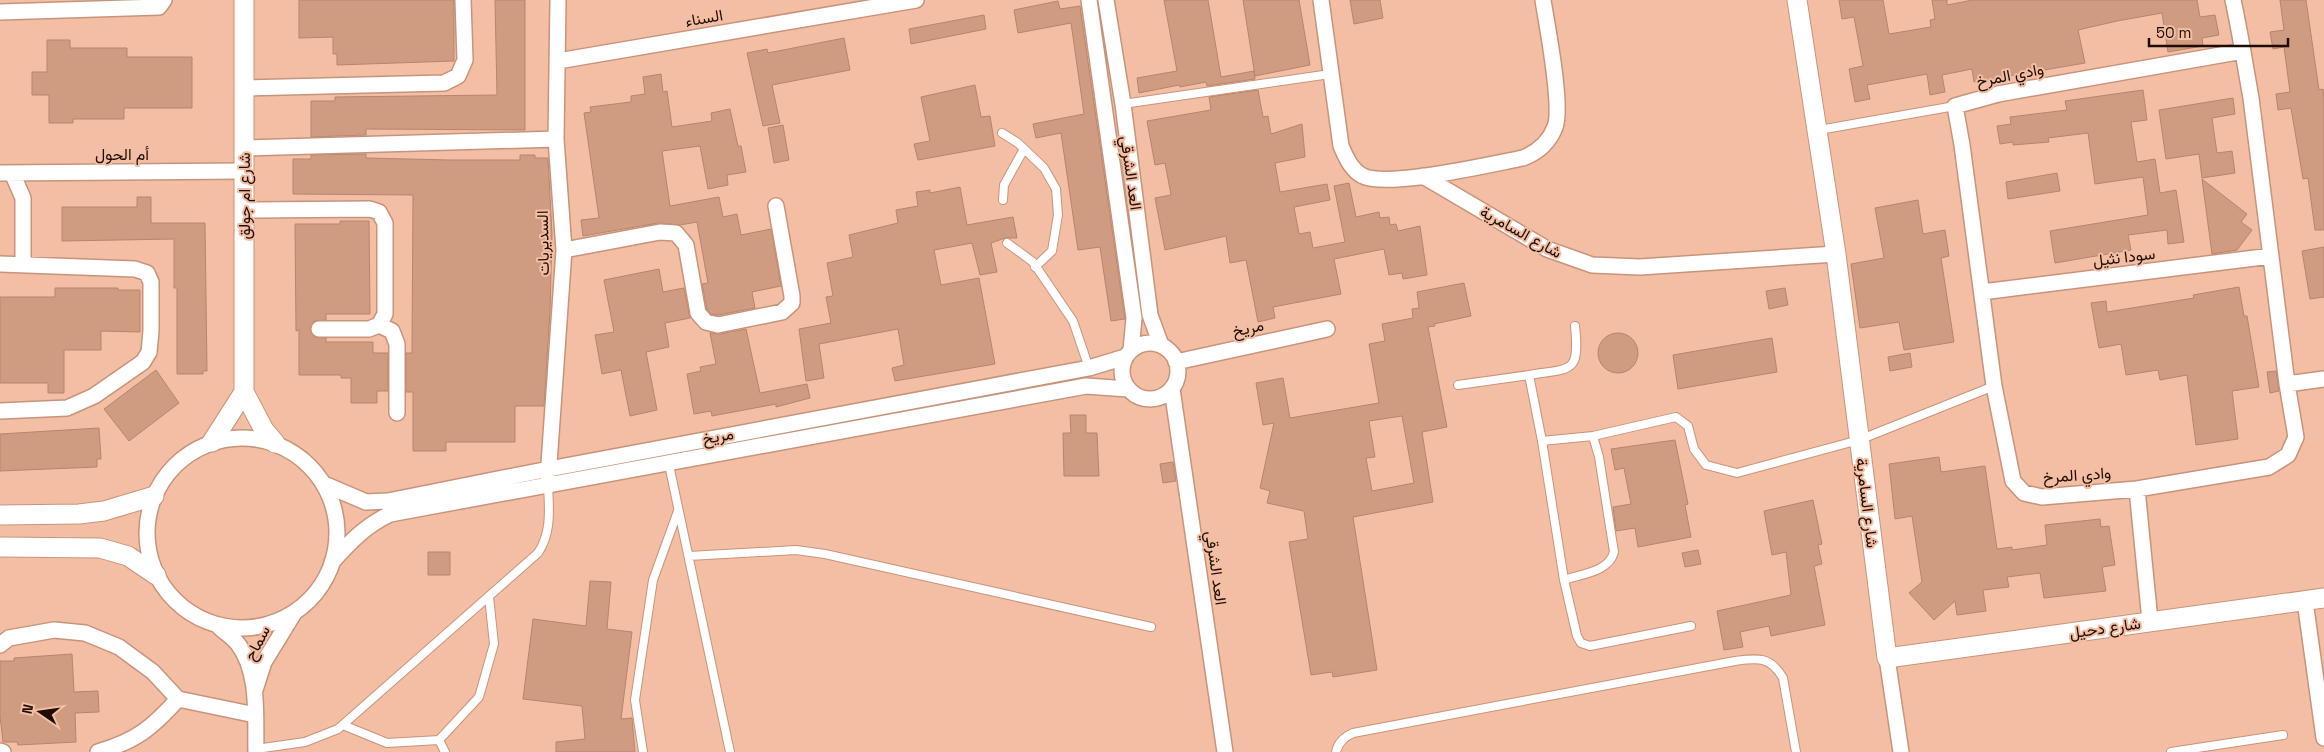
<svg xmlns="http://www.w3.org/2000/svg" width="2324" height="752" font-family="'Space Grotesk',Vazirmatn,sans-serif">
	<rect width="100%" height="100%" fill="#f3bea3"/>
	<!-- building -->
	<path fill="#cf9c82" stroke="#b7856c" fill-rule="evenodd" d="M299 0H454V61L337 65V54H333V37L299 38Z
		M495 0H525V130L366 129V135L311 137V101H335V97L497 95Z
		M1164 0H1208L1221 77 1254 71 1255 79 1207 86 1206 82 1180 87 1179 85 1139 93 1137 78 1177 71Z
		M1243 0H1299L1310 65 1255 76Z
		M1350 0H1380L1383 18 1354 24Z
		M1839 0H1883L1889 34 1931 27 1930 20 1935 19 1932 0H1947V5L1973 0H2197L2200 17 2215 15 2219 35 2202 38 2203 46 2168 52 2162 13 2117 21 2078 30 2085 63 1974 82 1972 69 1942 75 1945 92 1930 95 1927 74 1867 85 1870 99 1855 102 1849 69 1863 66 1854 17 1842 19Z
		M2280 0H2306L2319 90 2323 89 2324 98V230H2315L2308 178 2303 179 2291 108 2278 110 2276 94 2290 92 2284 47 2273 49 2270 32 2284 30Z
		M1058 1 1060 9 1080 6 1125 319 1111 321 1100 247 1078 250 1061 133 1036 138 1033 124 1084 114 1071 23 1018 33 1014 10Z
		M984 15 986 29 911 44 909 29Z
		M844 38 850 70 772 85 780 123 763 126 747 53 767 49 768 53Z
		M47 40H70V48H127V57H192V108H124V119H73V123H49V95H32V72H47Z
		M661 74 663 92 667 91 672 127 712 121 711 113 730 109 738 146H741L746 172 727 175 728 185 708 189 700 146 662 151 670 206 719 197 723 217 737 214 741 235 771 229 781 286 752 292 755 308 718 315 711 314 707 309 702 284 708 283 697 222 680 225 658 223 583 236 581 220 599 218 584 113 591 112 590 107 631 102V96L645 94 643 77Z
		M975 85 981 117 990 116 995 146 918 160 914 144 930 141 921 97Z
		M1258 90 1263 117 1268 116 1271 134 1302 124 1305 157 1275 163 1280 192 1327 184 1330 200 1294 207 1299 234 1310 232 1313 248 1345 242 1334 186 1349 183 1356 217 1379 212 1380 218 1389 217 1390 225 1396 224 1398 231 1420 226 1427 275 1403 279 1402 273 1389 275 1384 249 1334 259 1341 294 1273 307 1275 318 1258 322 1246 260 1230 263 1226 236 1165 250 1155 198 1171 195 1165 163 1155 165 1147 121 1211 110 1209 97Z
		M2143 90 2147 120 2131 122 2137 162 2155 159 2160 193 2176 190 2184 242 2168 244 2167 230 2128 235 2131 250 2055 263 2050 231 2148 215 2143 177 2095 184 2088 133 2048 138 2049 142 2013 145V142L2000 144 1997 126 2011 124 2010 117 2067 110 2065 101Z
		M2233 98 2235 114 2212 118 2217 153 2232 151 2235 173 2202 178 2199 154 2166 159 2159 110Z
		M783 125 789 160 774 163 768 128Z
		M366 154V158L450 160H520V155H535V158H548L552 234 550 311 544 406H515V442H446V451H413V392H406V353H412L413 195 293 194V159H311V155Z
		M2057 173 2060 191 2008 199 2006 182Z
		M2202 179 2247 214 2241 222 2252 230 2237 250 2212 254Z
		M960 187 967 225 1013 217 1017 238H1005L991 243 997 272 980 275 972 243 934 250 941 285 979 278 995 364 895 381 892 368 904 365 898 329 819 344 824 378 806 381 799 329 831 323 826 297 833 296 827 263 853 257 849 235 898 223 896 210 918 206 916 192 930 190V193Z
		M137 197H151V223H205L207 371H203V374H177V288H174V239L62 241V207H137Z
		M1918 200 1923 234 1945 230 1949 256 1941 258 1954 342 1904 350 1899 322 1860 328 1851 264 1884 258 1875 208Z
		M340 221H369L370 314H326V320L314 321 310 329 314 337 326 338V342H373V353H388V391H377V403H351V378H341V375H299V330L296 331 295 224H340Z
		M2324 247V297L2310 299 2302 251Z
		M659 269 663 292 684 288 690 318 665 323 669 347 646 352 657 410 630 416 621 370 602 374 595 335 614 332 604 280Z
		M1464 283 1471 316 1434 324 1435 326 1428 327 1447 427 1422 432 1433 502 1353 517 1377 670 1333 677 1332 672 1311 675 1289 542 1308 539 1304 511 1267 503 1270 491 1260 488 1274 423 1263 425 1256 383 1283 378 1290 418 1379 403 1369 344 1385 341 1382 324 1413 318 1412 309 1419 308 1417 292ZM1402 416 1414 483 1372 491 1366 458 1375 457 1369 421Z
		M2239 287 2244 316H2247L2259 387 2232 391 2238 439 2196 445 2187 375 2160 380 2158 370 2126 375 2121 344 2099 348 2091 303 2106 301 2107 312 2194 298 2193 295Z
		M55 288H118V290H140V332L101 331V350H64V393H48V383H0V297H55Z
		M1785 288 1788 305 1769 309 1766 291Z
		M746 329 760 393 807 384 810 398 776 407V404L712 416 711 411 694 414 687 374 701 371 700 367 716 364 710 333 720 334Z
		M1598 353a20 20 0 1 1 40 0a20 20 0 1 1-40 0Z
		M1772 338 1777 372 1678 389 1673 355Z
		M1910 353 1912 367 1890 371 1888 357Z
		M156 370 179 403 129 441 104 409Z
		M2276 371 2279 391 2270 393 2267 372Z
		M1070 415H1086V433H1097L1099 476H1064L1063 433H1071Z
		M99 428 101 459H97V467L0 471V434Z
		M1675 440 1688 504 1685 505 1691 537 1638 547 1635 528 1616 531 1613 507 1631 504 1624 468 1615 470 1611 449Z
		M1939 457 1941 472 1985 466 1997 549 2012 547V550L2047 545 2045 525 2100 519 2101 527 2109 526 2115 565 2102 567 2106 591 2044 598 2040 573 2007 577 2009 587 1983 590 1986 611 1957 615 1955 601 1934 620 1909 593 1922 582 1912 516 1895 519 1889 464Z
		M1173 462 1176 481 1163 483 1160 464Z
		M1813 500 1822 544 1818 545 1822 564 1814 566 1825 625 1771 636 1769 626 1740 632 1743 647 1724 650 1717 611 1791 595 1786 552 1772 555 1764 511Z
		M1698 550 1701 564 1685 567 1682 553Z
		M428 552H450V575H428Z
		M590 581 611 582 607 629 632 632 621 719 632 718 635 752H556V742L585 739 582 706 523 699 533 619 586 626Z
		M72 654 74 692 98 691 99 712 75 713 76 742 18 745 17 742H3L0 716V661H14V658Z"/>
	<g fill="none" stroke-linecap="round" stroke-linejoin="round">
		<!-- service casing -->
		<g stroke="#c7947b" stroke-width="10">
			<path id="service" d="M1123 104 1330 74
				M1819 130 1955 106
				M1002 133 1018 143 1044 168 1056 189 1058 215 1052 251 1035 267
				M1003 200 1004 185 1024 149
				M1007 243 1033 262 1073 321 1089 368
				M1458 385 1529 375
				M1542 441 1529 375C1572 368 1580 374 1575 326
				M668 460 730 752
				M689 556 796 550 825 554 1151 627
				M1564 580C1581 574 1609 572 1614 552L1599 457 1593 436
				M1691 626 1590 646 1581 643 1577 636 1564 580 1542 441 1593 436 1676 417 1688 426 1694 449 1706 465 1737 473 1859 440 1994 386
				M343 725 387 743 439 740 479 697 494 644 489 597
				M439 740 445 752
				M256 749 305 742 338 729 538 553C552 532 549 509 548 484
				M643 752 635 700 653 580 678 511
				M1336 752C1338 742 1344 737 1353 733L1735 661C1758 658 1770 656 1783 678L1796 752
				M2171 752 2283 735"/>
		</g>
		<!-- minor casing -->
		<g stroke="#c7947b" stroke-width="18">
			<path id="minor" d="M1089 0 1134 318 1131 350
				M1106 0 1123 104 1150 315 1161 345
				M1321 0 1341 146C1346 157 1351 170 1363 176 1389 188 1491 164 1523 158 1538 152 1549 143 1555 127 1563 106 1547 26 1543 0
				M2233 0C2240 32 2245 65 2251 98L2287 384 2296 437 2288 455 2269 467 2137 489 2042 497 2024 493 2013 481 1994 386 1962 145 1955 106 1998 94 2243 51
				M0 12 159 7 164 0
				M558 61 916 0
				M244 88 444 83 458 76 465 60 463 0
				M244 148 556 139
				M0 173 244 171
				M12 173 23 198V263
				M1423 176 1547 249 1592 265 1640 267 1836 254
				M243 210 370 209 379 212 385 223V314L379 325 369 329H319
				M564 250 660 232 676 233 686 245 698 313 706 322 718 325 782 312 792 303V296L776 206
				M0 264 135 269 147 273 151 282V331L149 352 143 362 94 396 67 408 0 411
				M1982 292 2271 256
				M379 325 392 331 397 344V413
				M1122 371a28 28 0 1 1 56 0a28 28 0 1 1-56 0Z
				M1176 362 1327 329
				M2287 384 2324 379
				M1172 389 1225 752
				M147 533a95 95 0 1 1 190 0a95 95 0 1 1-190 0Z
				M548 478 564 250 556 139 558 0
				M324 484 366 502 388 501 549 469 1089 368 1125 357
				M2137 489 2150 621
				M332 562C350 542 365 526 390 514L1086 386 1128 389
				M2305 601 2324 738
				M218 626C224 632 233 637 238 644 260 673 255 718 256 752
				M0 645 9 638 54 630 85 633 119 647 153 672 178 699 255 715
				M1887 658 1901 752
				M255 690 264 662 294 613
				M0 751 3 752
				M98 752C136 741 152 728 178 699"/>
		</g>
		<!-- tertiary casing -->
		<g stroke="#c7947b" stroke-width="21">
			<path id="tertiary" d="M244 0V392L264 430 275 443
				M1797 0 1836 254 1887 658 2324 598
				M212 442 244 392
				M0 515 79 514 104 511 154 496
				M0 547 100 548 128 556 156 575"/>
		</g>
		<!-- service -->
		<use href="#service" stroke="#fff" stroke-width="8"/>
		<!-- minor -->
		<use href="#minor" stroke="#fff" stroke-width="15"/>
		<!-- tertiary -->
		<use href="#tertiary" stroke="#fff" stroke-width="19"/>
	</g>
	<g text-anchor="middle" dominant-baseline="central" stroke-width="4" stroke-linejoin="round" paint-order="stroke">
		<!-- street labels -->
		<g font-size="16" fill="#1f0d04" stroke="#f3bea3">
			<text transform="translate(704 18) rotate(-10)">السناء</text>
			<text transform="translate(2010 75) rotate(-11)">وادي المرخ</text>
			<text x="122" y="154">أم الحول</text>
			<text transform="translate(1131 173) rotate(82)">العد الشرقي</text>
			<text transform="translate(244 196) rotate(-90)">شارع ام جولق</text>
			<text transform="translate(1521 232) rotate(29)">شارع السامرية</text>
			<text transform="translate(543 243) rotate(-91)">السديريات</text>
			<text transform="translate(2124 257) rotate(-7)">سودا نثيل</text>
			<text transform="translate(1248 328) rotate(-12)">مريخ</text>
			<text transform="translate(718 436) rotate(-10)">مريخ</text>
			<text transform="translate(2077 475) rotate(-4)">وادي المرخ</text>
			<text transform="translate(1867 503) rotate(83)">شارع السامرية</text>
			<text transform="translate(1216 568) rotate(82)">العد الشرقي</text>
			<text transform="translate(2105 628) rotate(-8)">شارع دحيل</text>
			<text transform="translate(257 643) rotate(-62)">سماح</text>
		</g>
	</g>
	<!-- north arrow -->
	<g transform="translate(40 712) rotate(283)" stroke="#f3bea3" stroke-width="4" paint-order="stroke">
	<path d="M0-4L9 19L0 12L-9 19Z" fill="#1f0d04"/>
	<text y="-8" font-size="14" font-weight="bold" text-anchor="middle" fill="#1f0d04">N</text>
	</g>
	<!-- scale -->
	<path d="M2149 38v8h139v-8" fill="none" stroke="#1f0d04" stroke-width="2.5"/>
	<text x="2156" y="38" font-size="15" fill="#1f0d04" stroke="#f3bea3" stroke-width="4" paint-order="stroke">50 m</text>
</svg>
